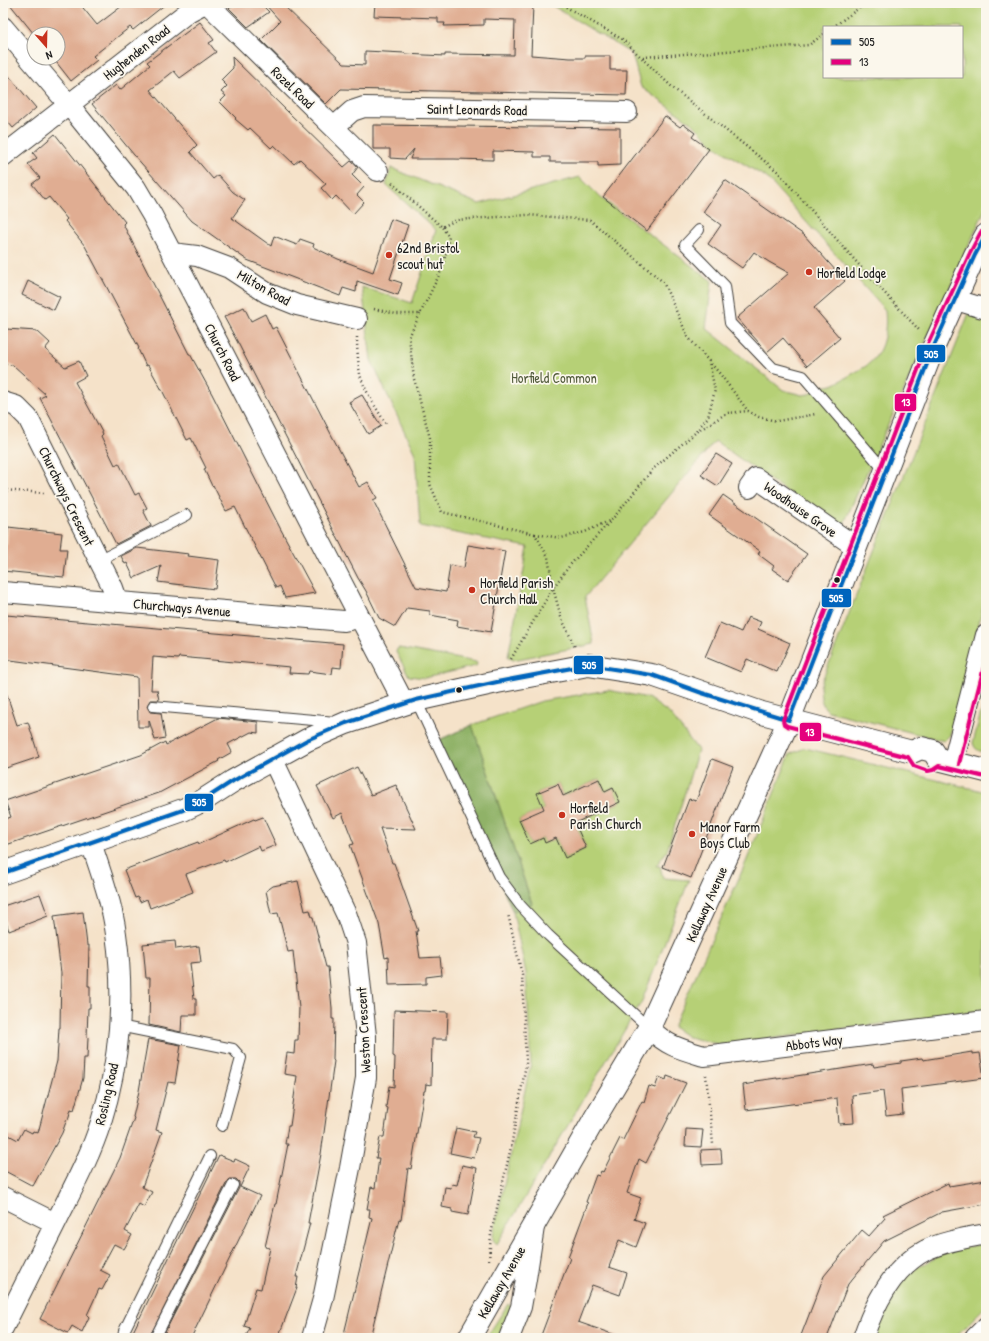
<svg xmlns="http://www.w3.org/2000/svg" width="989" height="1341" font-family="'Patrick Hand',sans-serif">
	<rect width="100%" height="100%" fill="#fbf7ec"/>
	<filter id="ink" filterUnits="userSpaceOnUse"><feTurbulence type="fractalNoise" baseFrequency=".025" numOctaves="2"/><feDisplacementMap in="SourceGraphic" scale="8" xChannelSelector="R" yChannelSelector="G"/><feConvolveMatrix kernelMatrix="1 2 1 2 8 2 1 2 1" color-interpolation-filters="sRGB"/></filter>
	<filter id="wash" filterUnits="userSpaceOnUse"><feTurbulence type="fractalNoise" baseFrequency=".012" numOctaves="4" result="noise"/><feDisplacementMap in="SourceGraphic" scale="16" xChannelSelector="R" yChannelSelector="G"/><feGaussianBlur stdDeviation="0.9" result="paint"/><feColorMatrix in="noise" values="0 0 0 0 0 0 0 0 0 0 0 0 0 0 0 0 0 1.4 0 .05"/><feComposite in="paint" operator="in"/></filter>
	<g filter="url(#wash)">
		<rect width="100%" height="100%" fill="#f5e2c9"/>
		<!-- green -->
		<path fill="#b6d076" stroke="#697649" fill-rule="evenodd" d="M548 3H986V207L841 530 715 441 585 597 594 644 513 660 508 657 528 547 420 526 415 454 371 360 362 287 412 303 436 230 386 185 391 168 479 204 580 177 601 198 712 281 706 328 783 390 802 395 809 394 822 386C833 387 837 382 847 377 853 373 860 370 866 366 884 353 887 331 885 310L767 178 716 147 693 124 641 87 632 54ZM824 27H962V77H824Z
			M969 313 986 319V596L950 735 944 741 828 711C820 704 821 696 820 686Z
			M399 648 476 662 477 664 476 666 425 678 409 676 396 652 397 649Z
			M608 690 648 698 670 714 698 750 667 851 656 866H660L663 878 689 880 642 1001 497 1244 493 1240V1235L531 1063 526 973 513 912 532 903 472 725 542 701ZM599 779 605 792 613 788 620 802 575 823 586 848 565 858 556 838 545 843 543 838 530 844 519 820 544 809 537 793 558 784 563 796Z
			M986 693V753C979 751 975 750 973 743Z
			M805 748 986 792V1010L722 1045 688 1037 673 1027 746 862 790 754Z
			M986 1243V1306L954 1338H871L884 1306 907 1275 918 1267 941 1255 953 1250Z
			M508 1304 514 1309 502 1338H486Z"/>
		<!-- forest -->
		<path fill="#90b267" stroke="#566742" d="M472 725 532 904 513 912 470 811 432 743Z"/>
		<g id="blocks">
			<!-- building -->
			<path fill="#e0ad92" d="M9 3H79L97 25 126 3H167L133 30 130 27 93 56 97 60 71 81 53 58H58V34H34Z
				M243 3H260L269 12 248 27 229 8Z
				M264 3H281L344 64 365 65V51L405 53V54L445 56V54L514 55 515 20 484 19V25L444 26 445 23H438V18L374 16 375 3H516V5H533L531 55 570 58H585V56H610V70H627L626 95 341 89 326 104 261 40 280 21Z
				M200 22 214 40 209 43 216 52 180 78 174 71 150 90 197 145 190 152 213 179 218 175 233 192 245 200 232 218 271 246 274 236 297 245 300 239 314 244 313 247 338 259 373 272 391 219 408 225 390 279 402 283 398 295 357 281 356 292 343 288 340 296 247 260 192 221 134 155 92 104 116 85 120 90 150 65 147 62Z
				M232 57 344 167 351 161 358 167 352 175 364 187 357 195 364 202 353 214 336 196 332 200 321 188 326 184 300 159 294 164 274 145 271 148 250 128 248 130 241 124 235 119 236 118 220 102 226 96 221 92 227 86 221 80 233 68Z
				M3 69 36 108 13 128 3 116Z
				M665 116 680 127 683 124 695 133 692 137 709 149 647 231 603 197Z
				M373 125 620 128V165L598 166V162H550V157H534V152L493 151V160L454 159H410L414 149 405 159 390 158V149H373Z
				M55 134 125 222 123 224 189 354H190L212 394 280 528 315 593 285 598 280 586 276 588 235 507 226 511 213 485 212 486 204 469 206 468 191 438 187 440 163 392 148 365 146 366 138 349 139 348 85 246 65 221 67 219 49 197 45 200 32 184 40 178 28 164 37 158 33 153Z
				M725 180 804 235 845 281 814 308 840 338 807 366 783 338 767 352 737 318 789 273 769 262 754 252 742 268 708 244 721 225 703 212Z
				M28 281 60 297 54 310 22 295Z
				M244 307 251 321 265 314 272 329 276 327 332 436 359 487 368 482 377 498 373 500 416 587 446 592 450 565 464 568 468 545 505 551 491 632 457 626 458 620 430 615V611L407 608 395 627 379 618 366 591 358 578 237 341 224 317Z
				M6 329 37 331 50 343 45 349 65 367 79 361 86 376 75 382 103 434 101 436 115 465 119 463 135 495 139 493 147 508 143 510 151 526 116 544 40 398 46 395 13 365 3 364V339H5Z
				M362 395 381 426 368 434 349 402Z
				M716 454 732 464 718 486 701 475Z
				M723 495 807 554 788 580 772 569 774 566 758 554 760 551 709 515Z
				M8 527 62 533 60 549H67L64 577 3 571V544L7 545Z
				M137 548 189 554 188 556 219 560 215 589 158 582 161 566 134 578 127 563 125 564 121 556Z
				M6 615 343 644 341 668 333 667 332 674 309 671 308 674 289 673 290 667 179 657 178 659 153 657 151 690H157L159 700H150L147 706 150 712 161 713 165 738 155 740 149 720V727H138L137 677 3 659Z
				M748 617 761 622 758 629 790 643 777 672 747 659 741 672 705 657 720 623 741 632Z
				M6 692 17 725 28 722 39 757 3 769V693Z
				M218 718 258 722V733L251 732 228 744 232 752 218 760 219 761 159 793 3 846V820L11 817 5 801 141 755 165 742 166 745Z
				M712 759 733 767 691 878 663 867 689 799 696 801Z
				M357 767 371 795 396 785 416 829 380 828 392 863H394L418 931H416L420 958 440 957 442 975 426 977V984L389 985 388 957 385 958 379 924 350 845 354 844 342 813 333 818 317 786Z
				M599 779 605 792 613 788 620 802 575 823 586 848 565 858 556 838 545 843 543 838 530 844 519 820 544 809 537 793 558 784 563 796Z
				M263 817 276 845 261 851 259 846 225 862 224 860 186 874 193 892 150 908 147 899 140 902 138 897 135 898 124 870 198 842 199 844 254 819 255 820Z
				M298 881 305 911 310 910 312 917H313L326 967H328L332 1008V1019H334L333 1060 334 1061 321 1154 308 1223H310L296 1277H298L296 1288H297L278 1338H245L250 1328 244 1326 256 1288 261 1289 270 1248 265 1247 275 1204H276L288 1144H285L288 1126H290L297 1076 284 1074 287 1053 294 1054 295 1040H298L299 1008 293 951 288 952 278 913 271 914 266 891 273 886Z
				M40 894 48 916 9 931 3 914V906Z
				M83 912 87 945H89L88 986H90V1008H88L87 1037H88L87 1058H84L83 1078 74 1110 71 1109 68 1120 67 1119 62 1133 33 1186 3 1170V1132L18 1140 24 1129 32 1133 33 1131 38 1133 57 1061 59 1028H60L61 973 54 916Z
				M175 941 176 949 199 946 201 962 190 963 194 999H196V1015H182L181 1032 149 1025 150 978H146L143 944Z
				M394 1010 448 1012 447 1039H432L431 1085 426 1084 425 1091H424L411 1169 408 1168 401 1220 399 1219 370 1338H343L372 1218 369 1217 370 1209H367L371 1187 375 1188 379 1158H376L380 1137H384L388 1108 386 1107 389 1086 394 1087 395 1057 393 1056Z
				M148 1039 181 1045 175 1083 168 1082 156 1130 162 1132 142 1187 152 1192 144 1207 139 1204 125 1231 132 1235 124 1249 114 1244 100 1270 110 1275 102 1290 99 1289 87 1315 89 1317 82 1332 72 1326 68 1333 40 1319 120 1158 134 1118 133 1117 139 1091Z
				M972 1052V1054L980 1053 984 1078 901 1089 903 1114 886 1116 883 1091 852 1095 854 1123 839 1124 837 1098 746 1110 743 1085 755 1083V1081L777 1078V1079L873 1064 874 1067 901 1063V1061L922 1058 923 1060Z
				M667 1076 686 1083 646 1163 639 1159 627 1193 641 1198 634 1219 645 1223 636 1247 619 1240 609 1267 627 1273 620 1295 592 1285 578 1322 618 1336V1338H540L570 1258 568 1257 588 1203 586 1202 596 1175 599 1176 601 1171 603 1172 620 1138 623 1140 642 1101 644 1102 649 1086 655 1088 659 1077 666 1080Z
				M456 1128 475 1132 473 1137 479 1138 474 1158 450 1153Z
				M686 1129 703 1130 701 1147 685 1146Z
				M721 1149 722 1164 702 1165 701 1150Z
				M219 1155 234 1161 235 1159 250 1166 240 1187 260 1196 191 1338H162L239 1188V1182L236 1179H230L227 1182 149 1338H130Z
				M462 1165 477 1168 468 1215 452 1212V1209L442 1207 445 1187 451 1188 452 1184 457 1185Z
				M986 1180V1204L942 1212 884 1241 848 1284 827 1338H800L824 1276 862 1230 869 1236 885 1218 883 1215 948 1183 949 1186Z"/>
		</g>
	</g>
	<g filter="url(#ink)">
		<use href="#blocks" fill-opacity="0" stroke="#3d3a36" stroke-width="1"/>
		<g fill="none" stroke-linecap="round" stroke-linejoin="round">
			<!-- service casing -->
			<g stroke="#3d3a36" stroke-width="12">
				<path id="service" d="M699 230 685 245 725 286 730 323 773 368 803 376 886 472
					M99 560 187 515
					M416 700 499 877 520 905 548 935 649 1028
					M153 706 336 722
					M119 1026 233 1049 241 1058 222 1126
					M123 1338 124 1331 210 1156
					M155 1338 233 1185"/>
			</g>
			<!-- minor casing -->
			<g stroke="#3d3a36" stroke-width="22">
				<path id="minor" d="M207 3 378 171
					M3 27 69 105 136 188 152 215 404 703
					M334 127 352 111 364 107 627 112
					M3 156 188 12 205 3
					M172 253 197 256 229 268 267 293 297 305 357 319
					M956 300 986 309
					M3 402 16 406 28 418 113 588 118 602
					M749 488 756 478 856 547
					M3 592 344 621 360 618
					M272 758 347 916 356 943 366 1036V1078L350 1168 323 1299 312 1338
					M953 763 986 635
					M649 1028C667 1046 680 1049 704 1056L986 1021
					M3 1197 55 1223
					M3 1328C22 1290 41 1252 60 1214 75 1184 91 1154 101 1122 120 1062 125 996 116 934 112 903 101 873 91 843
					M509 1338 521 1307 526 1279 534 1227
					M863 1338C874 1305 893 1267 926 1250 945 1241 966 1238 986 1234
					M975 1338 986 1327"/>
			</g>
			<!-- tertiary casing -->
			<g stroke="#3d3a36" stroke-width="24">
				<path id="tertiary" d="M3 873 183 810 202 801 233 781 307 740 346 723 416 700 497 682 588 665 652 675 762 713 912 752 921 748 933 751 938 759 986 771"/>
			</g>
			<!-- secondary casing -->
			<g stroke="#3d3a36" stroke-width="24">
				<path id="secondary" d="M469 1338 595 1118 649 1028 789 720 934 346 975 255 986 235"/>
			</g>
			<!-- path -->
			<path stroke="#3d3a36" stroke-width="2.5" stroke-dasharray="1 3" stroke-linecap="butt" d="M559 3 622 39 673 88 777 171 866 273 919 330
				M833 27 866 3
				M643 57 809 45 824 34
				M392 183 442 227 456 220 527 215 590 220 663 282 688 337 720 374 748 411
				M374 309 396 314H420L443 267 449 237 442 227
				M420 314 409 337 414 379 430 438V484L442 512 535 534 548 557 553 588 561 617 575 647
				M357 337C357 349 358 362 360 374 364 390 377 409 386 424
				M696 431 708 417 715 390 709 362
				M3 490 44 493
				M535 534 561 538 585 532 611 520
				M511 659 553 588 570 565 615 516 653 469 695 433 727 413 748 411 759 417 777 421 816 414
				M706 1075 713 1144
				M489 1260 491 1234 511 1147 526 1064 522 975 508 914"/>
			<!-- service -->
			<use href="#service" stroke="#fff" stroke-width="10"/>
			<!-- minor -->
			<use href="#minor" stroke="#fff" stroke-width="20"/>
			<!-- tertiary -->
			<use href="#tertiary" stroke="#fff" stroke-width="22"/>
			<!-- secondary -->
			<use href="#secondary" stroke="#fff" stroke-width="22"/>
			<!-- bus-1 casing -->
			<g stroke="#fbf7ec" stroke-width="7">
				<path id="bus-1" d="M789 720 934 346 975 255 986 235
					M3 873 183 810 202 801 233 781 307 740 346 723 416 700 497 682 588 665 652 675 702 693 789 720"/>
			</g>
			<!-- bus-2 casing -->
			<g stroke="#fbf7ec" stroke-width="7">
				<path id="bus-2" d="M981 232 970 253 928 344 783 720 784 724 787 726 908 757 914 766 928 771 933 770 939 766 985 777
					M959 764 986 659"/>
			</g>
			<!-- bus-1 -->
			<use href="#bus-1" stroke="#0065bd" stroke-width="4"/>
			<!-- bus-2 -->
			<use href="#bus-2" stroke="#e5007d" stroke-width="4"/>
		</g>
	</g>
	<!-- markers -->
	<g fill="#c8321e" stroke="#fbf7ec" stroke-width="1.5">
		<circle cx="389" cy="255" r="4"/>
		<circle cx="809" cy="272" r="4"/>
		<circle cx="472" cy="590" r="4"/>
		<circle cx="562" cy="815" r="4"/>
		<circle cx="692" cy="834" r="4"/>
	</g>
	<g fill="#1c1c1c" stroke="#fbf7ec" stroke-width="1.5">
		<circle cx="837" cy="580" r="3.5"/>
		<circle cx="459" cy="690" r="3.5"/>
	</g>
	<g text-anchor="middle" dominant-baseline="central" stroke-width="3.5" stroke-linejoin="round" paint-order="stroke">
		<!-- street labels -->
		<g font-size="14" fill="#1c1c1c" stroke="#fbf7ec">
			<text transform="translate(136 52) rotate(-38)">Hughenden Road</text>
			<text transform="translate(293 87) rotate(44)">Rozel Road</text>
			<text transform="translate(477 109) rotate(1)">Saint Leonards Road</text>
			<text transform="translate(264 287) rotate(29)">Milton Road</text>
			<text transform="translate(223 352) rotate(63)">Church Road</text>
			<text transform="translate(67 496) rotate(64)">Churchways Crescent</text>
			<text transform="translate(801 509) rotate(35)">Woodhouse Grove</text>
			<text transform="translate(182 607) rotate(5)">Churchways Avenue</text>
			<text transform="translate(706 904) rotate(-66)">Kellaway Avenue</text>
			<text transform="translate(363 1030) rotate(-93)">Weston Crescent</text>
			<text transform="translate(814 1042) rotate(-7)">Abbots Way</text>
			<text transform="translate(106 1094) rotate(-77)">Rosling Road</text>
			<text transform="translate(501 1282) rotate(-60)">Kellaway Avenue</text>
		</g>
		<!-- poi labels -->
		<g font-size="14" fill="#1c1c1c" stroke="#fbf7ec" text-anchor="start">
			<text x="397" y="247">62nd Bristol<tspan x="397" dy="16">scout hut</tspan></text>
			<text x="817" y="272">Horfield Lodge</text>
			<text x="480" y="582">Horfield Parish<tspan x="480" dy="16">Church Hall</tspan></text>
			<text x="570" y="807">Horfield<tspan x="570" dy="16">Parish Church</tspan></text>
			<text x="700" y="826">Manor Farm<tspan x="700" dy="16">Boys Club</tspan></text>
		</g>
		<!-- park labels -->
		<g font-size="14" fill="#525b3c" stroke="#fbf7ec">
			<text x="554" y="377">Horfield Common</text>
		</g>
	</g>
	<g stroke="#fbf7ec" stroke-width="1.5">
		<rect x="916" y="344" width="30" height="19" rx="4" fill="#0065bd"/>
		<rect x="894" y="393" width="23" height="19" rx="4" fill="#e5007d"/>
		<rect x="821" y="588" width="31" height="20" rx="4" fill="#0065bd"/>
		<rect x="573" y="655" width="31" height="20" rx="4" fill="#0065bd"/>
		<rect x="799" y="722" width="23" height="20" rx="4" fill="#e5007d"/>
		<rect x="184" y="793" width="30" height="19" rx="4" fill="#0065bd"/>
	</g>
	<g font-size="11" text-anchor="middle" font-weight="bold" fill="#fff">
		<text x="931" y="358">505</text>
		<text x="906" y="406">13</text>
		<text x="836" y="602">505</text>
		<text x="589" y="669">505</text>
		<text x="810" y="736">13</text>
		<text x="199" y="806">505</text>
	</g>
	<!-- margin -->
	<rect width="989" height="1341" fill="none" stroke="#fbf7ec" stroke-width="16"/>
	<!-- legend -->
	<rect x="823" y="26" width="140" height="52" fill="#fbf7ec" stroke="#a29f99"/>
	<rect x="831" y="39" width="20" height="6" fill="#0065bd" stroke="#a29f99"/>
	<text x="859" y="46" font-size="12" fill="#1c1c1c">505</text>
	<rect x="831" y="59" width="20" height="6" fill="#e5007d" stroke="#a29f99"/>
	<text x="859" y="66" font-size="12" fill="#1c1c1c">13</text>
	<!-- north arrow -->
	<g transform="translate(46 46) rotate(160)"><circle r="19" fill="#fbf7ec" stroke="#a29f99"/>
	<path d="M0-3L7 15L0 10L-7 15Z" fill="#c8321e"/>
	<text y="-6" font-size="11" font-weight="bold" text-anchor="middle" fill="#1c1c1c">N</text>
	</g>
</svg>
